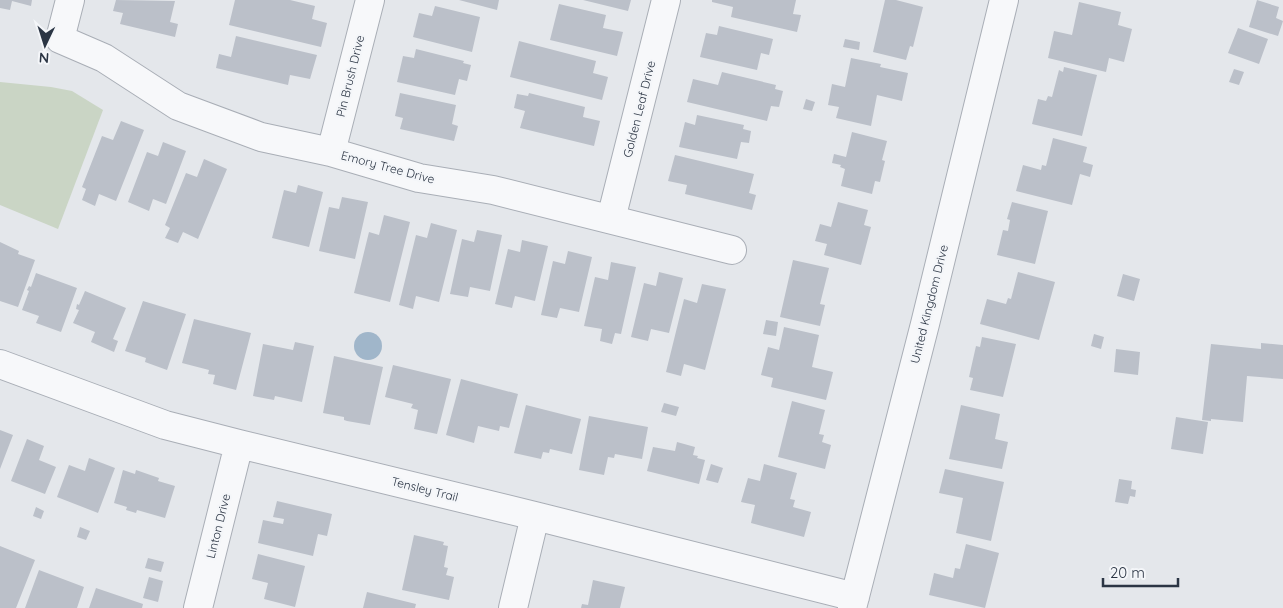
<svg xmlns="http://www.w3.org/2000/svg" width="1283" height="608" font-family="Quicksand,sans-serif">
	<rect width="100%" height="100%" fill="#e4e7eb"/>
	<!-- green -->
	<path fill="#cad5c5" d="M0 82 51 87 72 91 103 110 58 229 0 205Z"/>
	<!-- water -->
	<path fill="#a0b6ca" d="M354 346a14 14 0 1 1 28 0a14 14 0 1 1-28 0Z"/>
	<!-- building -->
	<path fill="#bbc0c9" d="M0 0H32L31 6 12 1 10 10 0 8Z
		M116 0 175 1 170 22 178 24 175 37 120 24 123 13 113 11Z
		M235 0H290L315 6 312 19 327 23 321 47 229 25Z
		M459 0H499L497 10Z
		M583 0H631L628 11Z
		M712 0H796L793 14 801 15 797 32 731 17 733 7 712 2Z
		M885 0H896L923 7 913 47 910 46 906 60 873 52Z
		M1257 0 1279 7 1276 18 1283 21 1278 36 1249 27Z
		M1079 2 1121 12 1118 25 1132 29 1124 62 1109 58 1106 72 1048 58 1054 31 1072 35Z
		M559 4 606 15 603 28 623 32 617 56 550 40Z
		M435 6 480 17 472 52 413 37 419 13 432 16Z
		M719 26 773 39 769 55 761 53 757 70 700 57 706 33 717 35Z
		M1238 28 1268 39 1259 64 1228 53Z
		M236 36 317 55 310 79 290 75 288 85 216 68 219 54 231 57Z
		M845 39 860 42 859 50 843 47Z
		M519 41 596 61 593 73 608 77 602 100 510 77Z
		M416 49 464 61 463 63 471 65 467 81 459 79 455 95 397 82 403 56 414 58Z
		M851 58 881 64 880 67 908 73 902 101 877 95 871 126 836 118 839 107 828 105 832 84 845 87Z
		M1064 67 1097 75 1082 136 1032 124 1038 99 1046 101 1048 96 1052 97 1059 70 1063 72Z
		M1234 69 1244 72 1239 85 1229 82Z
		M722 72 776 85 775 89 783 91 779 107 771 106 767 121 687 102 693 79 718 85Z
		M400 93 456 105 452 124 458 126 454 141 400 129 403 118 395 116Z
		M529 93 585 107 583 117 600 121 594 146 520 128 525 111 514 108 517 94 528 96Z
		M806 99 815 102 812 111 803 109Z
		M697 115 744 125 743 129 751 131 749 143 741 142 737 159 679 147 685 122 695 125Z
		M121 121 144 130 116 201 99 194 95 206 82 200 86 189 82 187 102 136 113 140Z
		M852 132 887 141 882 160 885 161 880 182 875 181 872 194 841 186 845 169 840 167 841 165 832 163 834 154 846 157Z
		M1053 138 1087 147 1083 162 1093 165 1090 177 1080 174 1072 205 1016 191 1023 165 1041 170 1042 165 1046 166Z
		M163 142 186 151 166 204 153 199 149 211 128 202 147 152 158 156Z
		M675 155 754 174 749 193 756 195 752 210 685 194 687 185 668 181Z
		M204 159 227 169 198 239 183 232 178 243 165 238 170 228 165 225 186 173 197 177Z
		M298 185 323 192 309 247 272 238 284 190 296 193Z
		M342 197 368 202 355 259 319 251 329 207 339 209Z
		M838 202 868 210 864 225 871 227 861 265 824 255 827 244 815 241 820 224 831 227Z
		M1012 202 1048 211 1035 264 997 255 1003 230 1008 231 1010 220 1007 219Z
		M384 215 410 222 390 302 354 293 369 232 379 235Z
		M431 223 457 230 439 302 416 296 413 309 399 305 416 235 427 238Z
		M477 230 502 235 490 291 470 287 468 297 450 294 462 239 474 242Z
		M522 240 548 246 535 301 515 296 512 308 495 304 508 249 520 252Z
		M0 242 19 251 18 254 35 260 18 307 0 301Z
		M568 251 592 257 579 312 560 308 557 318 541 315 553 261 565 264Z
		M793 260 829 268 820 304 825 305 820 326 780 317Z
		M611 262 636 267 621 334 615 333 612 344 600 341 602 329 584 326 595 277 608 280Z
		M659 272 683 278 669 333 651 329 648 341 631 337 644 283 656 286Z
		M1018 272 1055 282 1039 340 980 324 987 299 1006 304 1008 298 1011 299Z
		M36 273 77 288 61 332 36 323 39 316 22 310 29 291 27 290 29 286 31 287Z
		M1123 274 1140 279 1134 301 1117 296Z
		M702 284 726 289 705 370 684 364 681 376 666 372 684 299 697 303Z
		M85 291 126 308 113 339 118 341 114 352 91 342 95 332 73 323 79 310 76 309 77 304 79 305Z
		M143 301 186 314 167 370 145 362 146 358 125 351Z
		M194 319 251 333 236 390 213 384 215 375 208 374 209 370 182 363Z
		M766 320 778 322 776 336 763 334Z
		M784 327 819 335 812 367 833 372 826 400 771 387 773 378 761 375 768 347 779 350Z
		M1094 334 1104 337 1101 349 1091 346Z
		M982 337 1016 344 1003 397 970 390 973 378 969 377 976 346 980 347Z
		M295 342 314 346 302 402 275 396 274 400 253 396 263 344 293 350Z
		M1261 343 1283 345V379L1247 376 1243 422 1211 419V421L1202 420 1211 344 1261 349Z
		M1116 349 1140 352 1138 375 1114 372Z
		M334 356 383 367 370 425 347 421 344 420V417L323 413Z
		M393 365 451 379 437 434 414 429 418 410 411 408 413 404 385 397Z
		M461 379 518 394 509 428 500 426 499 431 478 426 474 443 446 435Z
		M792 401 825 410 819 434 824 435 822 442 831 445 825 469 778 457Z
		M664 403 679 407 676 416 661 412Z
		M526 405 581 419 572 454 550 449 549 453 543 452 541 459 514 453Z
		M961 405 1000 414 995 439 1008 442 1002 469 949 459Z
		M589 416 648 427 642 459 615 454 614 458 608 457 604 475 579 470Z
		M1176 417 1208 422 1203 454 1171 449Z
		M0 430 13 435 0 469Z
		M27 439 44 446 39 460 56 467 45 494 11 481Z
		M677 442 695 447 693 455 698 456 697 458 705 460 699 484 647 471 653 447 675 451Z
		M89 458 115 468 98 513 57 497 69 465 85 471Z
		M711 464 723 468 718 483 706 480Z
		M764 464 797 473 790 499 795 500 793 507 811 512 804 537 751 523 755 505 741 502 748 478 760 481Z
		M945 469 1004 482 991 541 956 533 963 498 939 493Z
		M123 470 135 474 136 470 159 478 158 481 175 486 165 518 137 510 136 513 126 510 127 507 114 503Z
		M1119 479 1132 481 1131 489 1136 490 1135 497 1130 496 1128 504 1115 502Z
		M277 501 332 514 327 536 318 534 313 556 258 543 263 520 283 524 284 519 273 517Z
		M36 507 44 511 41 519 33 516Z
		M80 527 90 531 86 540 77 537Z
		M414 535 444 542 443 545 448 546 444 567 448 568 446 575 454 577 449 600 402 590Z
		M966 544 999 553 985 608 929 595 934 573 953 578 955 568 960 569Z
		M0 546 35 560 16 608H0Z
		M258 554 305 566 295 607 264 599 268 583 252 579Z
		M148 558 164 562 161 572 145 568Z
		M39 570 84 587 77 608H25Z
		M149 577 163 581 158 602 143 598Z
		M593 580 625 587 620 608H581L582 604 588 605Z
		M96 588 143 604 142 608H89Z
		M367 592 416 604 415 608H363Z"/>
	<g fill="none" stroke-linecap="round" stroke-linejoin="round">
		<!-- minor casing -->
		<g stroke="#a9aeb6" stroke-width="30">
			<path id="minor" d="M70 0 60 39 104 58 178 106 261 137 331 152 419 178 493 190 732 250
				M331 152 370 0
				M611 219 666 0
				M0 364 165 425 239 444 535 516 855 597
				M198 608 239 444
				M513 608 535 516
				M852 608 925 324 1004 0"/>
		</g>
		<!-- minor -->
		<use href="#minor" stroke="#f7f8fa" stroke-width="28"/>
	</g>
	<g text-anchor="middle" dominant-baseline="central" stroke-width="4.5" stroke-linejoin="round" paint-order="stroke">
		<!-- street labels -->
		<g font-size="12" fill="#2b3544" stroke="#f4f6f9">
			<text transform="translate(350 76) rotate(-76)">Pin Brush Drive</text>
			<text transform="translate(639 109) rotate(-76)">Golden Leaf Drive</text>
			<text transform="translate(388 167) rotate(15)">Emory Tree Drive</text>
			<text transform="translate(929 304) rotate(-76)">United Kingdom Drive</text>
			<text transform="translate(425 489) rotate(14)">Tensley Trail</text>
			<text transform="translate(218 526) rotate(-76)">Linton Drive</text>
		</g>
	</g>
	<!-- north arrow -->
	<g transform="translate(45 45) rotate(184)" stroke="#f4f6f9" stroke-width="4" paint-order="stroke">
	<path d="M0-4L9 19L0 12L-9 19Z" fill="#2b3544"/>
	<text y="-8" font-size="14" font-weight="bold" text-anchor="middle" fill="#2b3544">N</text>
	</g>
	<!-- scale -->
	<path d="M1103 578v8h75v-8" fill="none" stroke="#2b3544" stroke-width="2.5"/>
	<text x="1110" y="578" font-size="15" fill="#2b3544" stroke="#f4f6f9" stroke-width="4" paint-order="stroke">20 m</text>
</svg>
